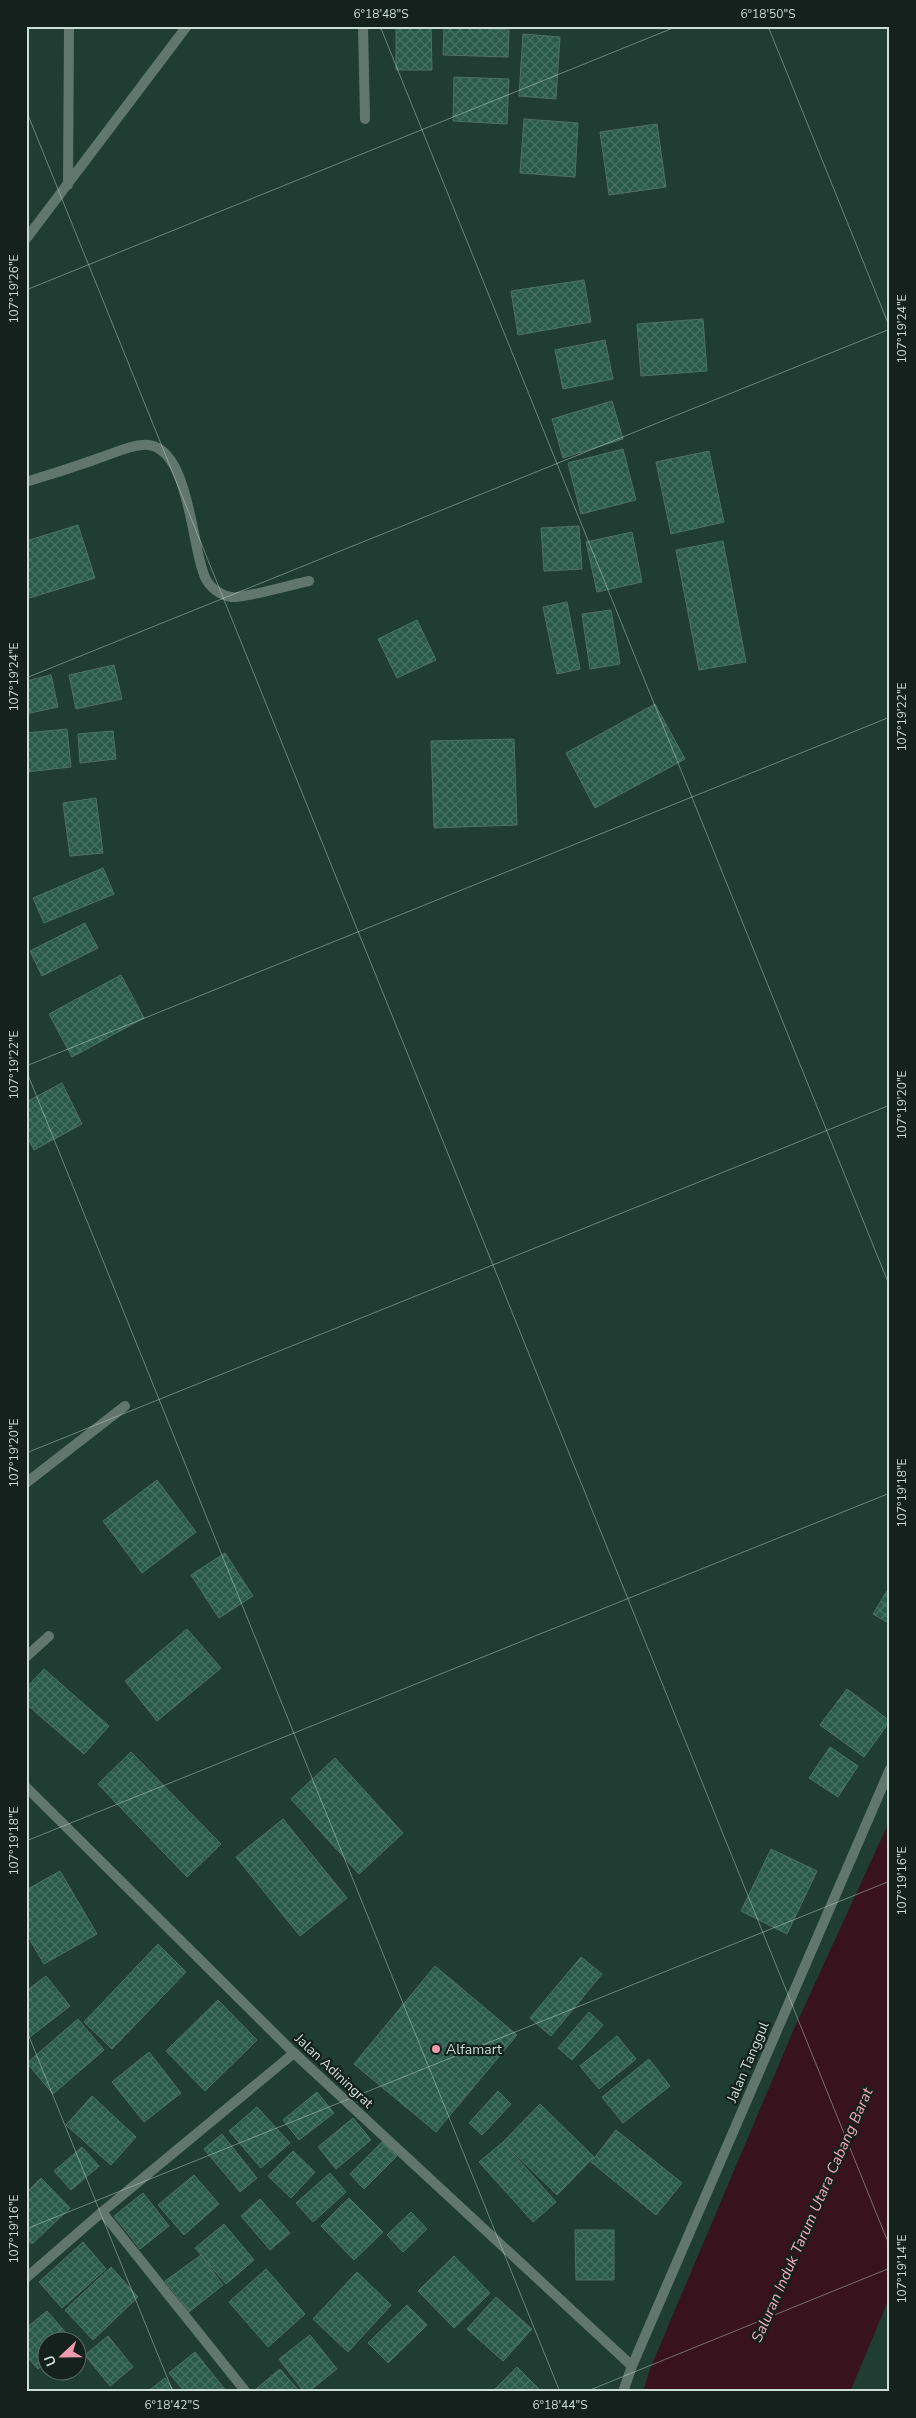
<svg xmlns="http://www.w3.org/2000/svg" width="916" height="2418" font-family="'Nunito Sans',sans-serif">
	<defs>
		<pattern id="building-cross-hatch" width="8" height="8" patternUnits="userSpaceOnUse" patternTransform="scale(1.25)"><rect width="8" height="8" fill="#2a5b4a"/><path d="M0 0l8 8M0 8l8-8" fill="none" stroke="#487263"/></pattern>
	</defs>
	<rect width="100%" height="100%" fill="#1f3d32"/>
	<!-- water -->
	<path fill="#38121c" d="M890 1820V2296L850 2392H643L650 2369 794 2029Z"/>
	<!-- building -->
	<path fill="url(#building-cross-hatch)" stroke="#507063" d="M396 26H431L432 70H396Z
		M444 26 509 30 508 57 443 55Z
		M523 34 560 37 556 99 519 96Z
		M454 77 509 79 507 124 453 121Z
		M524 119 578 123 575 177 520 173Z
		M657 124 666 187 609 195 600 132Z
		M584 280 591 322 518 335 511 291Z
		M703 319 707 371 641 376 637 324Z
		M605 340 613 379 563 389 555 350Z
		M612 401 623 439 563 458 552 419Z
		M623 449 636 500 581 514 568 463Z
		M709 451 724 522 671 534 656 462Z
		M78 525 95 578 26 599V541Z
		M579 526 582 569 544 571 541 528Z
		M632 532 642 582 597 592 586 542Z
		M723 541 746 662 699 670 676 550Z
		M567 602 580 669 557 674 543 607Z
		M611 610 620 664 590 669 582 614Z
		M417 620 436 660 397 678 378 639Z
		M114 665 122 699 76 709 69 675Z
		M51 675 58 707 26 714V681Z
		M655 704 685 759 595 808 566 753Z
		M67 729 71 767 26 772V733Z
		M113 731 116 759 80 763 78 734Z
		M514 739 517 825 434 828 431 741Z
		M96 798 103 853 70 856 63 803Z
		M103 868 114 894 44 923 33 898Z
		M85 923 98 948 42 976 30 951Z
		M121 975 144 1018 72 1057 49 1014Z
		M62 1083 82 1124 34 1150 26 1135V1102Z
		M157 1480 196 1532 142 1573 103 1521Z
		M225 1553 253 1596 219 1618 191 1575Z
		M890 1586V1624L873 1614Z
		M187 1629 221 1668 157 1721 125 1681Z
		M44 1669 109 1726 84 1754 26 1704V1688Z
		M847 1689 890 1721 864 1757 820 1725Z
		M830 1747 858 1766 838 1797 809 1778Z
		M131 1752 221 1844 187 1877 98 1784Z
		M335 1758 403 1833 359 1874 291 1799Z
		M283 1819 347 1898 300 1936 236 1857Z
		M771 1849 817 1871 787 1934 741 1911Z
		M60 1871 97 1934 44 1964 26 1933V1890Z
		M158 1944 186 1972 112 2049 84 2022Z
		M581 1957 602 1974 551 2036 530 2018Z
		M435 1966 517 2035 436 2132 354 2064Z
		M46 1976 70 2006 26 2040V1991Z
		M218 2000 257 2040 205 2091 166 2051Z
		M589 2012 603 2025 572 2060 558 2048Z
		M78 2019 104 2050 53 2094 27 2063Z
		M617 2036 636 2059 599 2089 580 2066Z
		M149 2052 181 2093 144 2122 112 2082Z
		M649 2059 670 2086 623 2123 602 2097Z
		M498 2091 511 2104 482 2135 469 2123Z
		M317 2092 334 2113 299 2140 283 2120Z
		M92 2096 136 2137 111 2165 66 2125Z
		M540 2104 594 2157 557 2195 503 2142Z
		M257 2107 290 2143 261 2168 229 2131Z
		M353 2118 371 2140 336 2169 318 2147Z
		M616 2130 682 2183 656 2215 591 2162Z
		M222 2134 257 2178 240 2192 204 2149Z
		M383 2141 397 2156 364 2189 350 2174Z
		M503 2142 556 2202 533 2222 479 2162Z
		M82 2147 99 2166 71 2190 54 2171Z
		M293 2151 315 2172 291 2198 268 2176Z
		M330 2173 346 2192 313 2222 296 2203Z
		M194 2175 219 2204 184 2235 158 2205Z
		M41 2178 70 2208 32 2244 26 2237V2193Z
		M143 2193 169 2226 140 2249 114 2216Z
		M349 2198 383 2232 354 2260 321 2226Z
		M260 2199 290 2233 270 2250 241 2216Z
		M411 2212 427 2229 403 2252 387 2235Z
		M224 2224 254 2260 226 2284 195 2248Z
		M575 2230H614V2280H576Z
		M83 2242 106 2269 62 2308 39 2282Z
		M201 2255 223 2285 189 2312 165 2281Z
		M454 2256 490 2293 454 2328 418 2291Z
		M111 2267 138 2297 93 2340 65 2310Z
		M266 2269 305 2314 268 2347 229 2302Z
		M357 2272 391 2305 348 2352 313 2319Z
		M496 2297 532 2329 503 2361 467 2329Z
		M407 2305 427 2325 388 2363 368 2343Z
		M47 2311 72 2340H48V2361L38 2369 26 2356V2328Z
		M310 2335 337 2369 308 2392H304L279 2359Z
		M108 2336 133 2367 110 2386 85 2355Z
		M195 2352 227 2392H185L169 2373Z
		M517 2367 542 2392H492Z
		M280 2369 300 2392H259L256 2389Z
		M165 2378 175 2392H147Z"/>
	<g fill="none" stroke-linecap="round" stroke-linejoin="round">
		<!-- minor -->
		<path stroke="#61766d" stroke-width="10" d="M363 26 365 119
			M68 185 69 26
			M26 239 187 26
			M26 482C51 474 75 467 99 458 112 454 128 446 142 445 190 440 191 548 205 577 209 587 220 595 231 597 242 599 294 584 309 581
			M26 1483 125 1406
			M26 1657 49 1636
			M102 2212 246 2392
			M26 2278 102 2212 294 2053"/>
		<!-- tertiary -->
		<path stroke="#61766d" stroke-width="10" d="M26 1787 294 2053 632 2366
			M623 2392 632 2366 890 1769"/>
	</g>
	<!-- ticks -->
	<path fill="none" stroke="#ccddd6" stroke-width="1" stroke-opacity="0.45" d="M380 26 890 1287M768 26 890 328M26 110 890 2247M26 290 678 26M26 678 890 329M26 1066 890 717M26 1070 560 2392M26 1453 890 1105M26 1841 890 1493M26 2029 173 2392M26 2229 890 1881M585 2392 890 2268"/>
	<!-- markers -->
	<circle fill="#f29aad" stroke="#14211c" stroke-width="2" cx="436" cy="2049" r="5"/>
	<g text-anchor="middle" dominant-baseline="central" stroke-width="4.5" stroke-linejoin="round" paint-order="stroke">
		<!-- poi labels -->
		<g font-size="14" fill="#ccddd6" stroke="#14211c" text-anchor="start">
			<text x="446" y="2049">Alfamart</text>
		</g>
		<!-- street labels -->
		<g font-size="14" fill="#ccddd6" stroke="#14211c">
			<text transform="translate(748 2062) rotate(-67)">Jalan Tanggul</text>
			<text transform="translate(334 2071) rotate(43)">Jalan Adiningrat</text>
		</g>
		<!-- water labels -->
		<g font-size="15" font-style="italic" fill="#f7abba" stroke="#14211c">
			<text transform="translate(812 2215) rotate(-66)">Saluran Induk Tarum Utara Cabang Barat</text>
		</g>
	</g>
	<!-- border -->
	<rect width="916" height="2418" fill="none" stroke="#14211c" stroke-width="55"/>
	<!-- north arrow -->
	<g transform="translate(62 2356) rotate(248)"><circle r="24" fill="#14211c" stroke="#5e6c66"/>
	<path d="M0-4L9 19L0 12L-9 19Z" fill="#f29aad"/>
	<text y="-8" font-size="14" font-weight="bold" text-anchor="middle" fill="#ccddd6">U</text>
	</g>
	<rect x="28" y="28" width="860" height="2362" fill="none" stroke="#ccddd6" stroke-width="2"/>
	<g font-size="12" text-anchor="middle" fill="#ccddd6">
		<text x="381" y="18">6°18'48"S</text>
		<text x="768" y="18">6°18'50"S</text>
		<text transform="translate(14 289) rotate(-90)" y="4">107°19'26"E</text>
		<text transform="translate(902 329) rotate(-90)" y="4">107°19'24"E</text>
		<text transform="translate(14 677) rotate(-90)" y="4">107°19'24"E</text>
		<text transform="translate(902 717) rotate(-90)" y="4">107°19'22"E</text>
		<text transform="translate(14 1065) rotate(-90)" y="4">107°19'22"E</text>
		<text transform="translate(902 1105) rotate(-90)" y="4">107°19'20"E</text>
		<text transform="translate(14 1453) rotate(-90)" y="4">107°19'20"E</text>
		<text transform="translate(902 1493) rotate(-90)" y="4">107°19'18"E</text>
		<text transform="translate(14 1841) rotate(-90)" y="4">107°19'18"E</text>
		<text transform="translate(902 1881) rotate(-90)" y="4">107°19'16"E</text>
		<text transform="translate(14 2229) rotate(-90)" y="4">107°19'16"E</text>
		<text transform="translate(902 2269) rotate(-90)" y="4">107°19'14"E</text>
		<text x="172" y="2409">6°18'42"S</text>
		<text x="560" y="2409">6°18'44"S</text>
	</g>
</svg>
